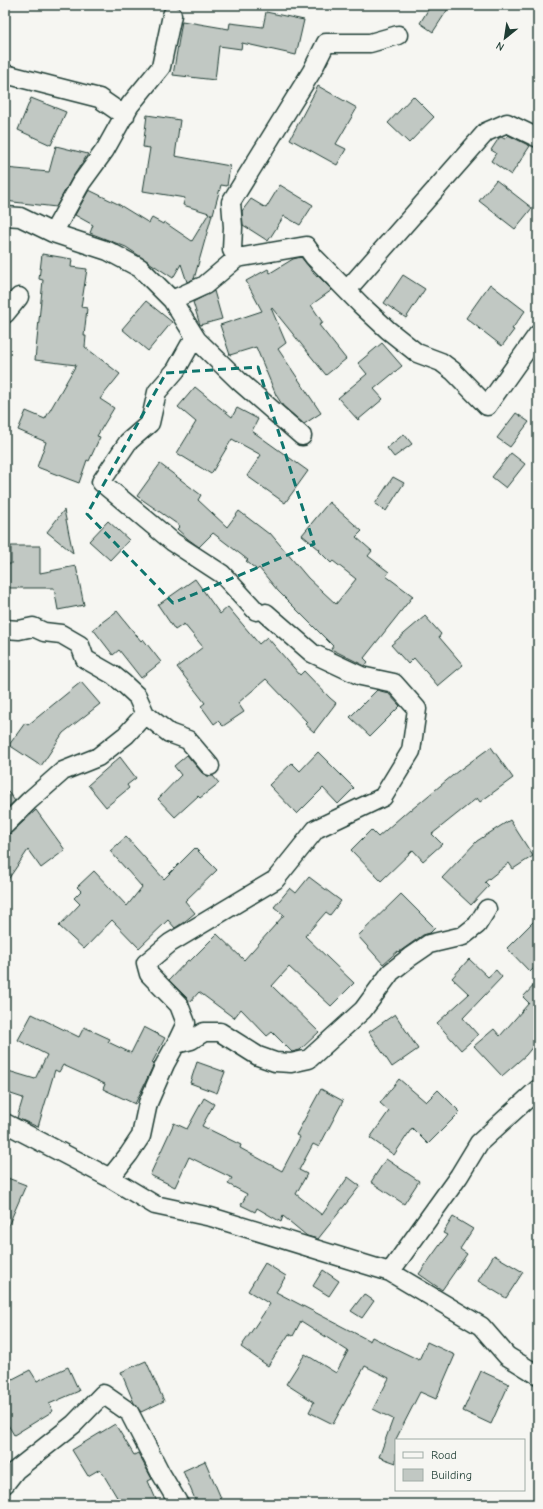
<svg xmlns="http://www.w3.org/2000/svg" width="543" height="1509" font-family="'Comic Neue',sans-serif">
	<rect width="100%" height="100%" fill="#f6f6f2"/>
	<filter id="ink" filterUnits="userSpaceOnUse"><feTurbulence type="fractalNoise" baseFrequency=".025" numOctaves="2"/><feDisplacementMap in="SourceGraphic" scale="8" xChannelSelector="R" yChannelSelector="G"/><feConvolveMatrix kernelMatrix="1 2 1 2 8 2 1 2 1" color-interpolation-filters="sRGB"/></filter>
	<g filter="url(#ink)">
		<!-- building -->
		<path fill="#c1c8c3" stroke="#1f3d34" d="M431 5H441L448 9 433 32 420 23Z
			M266 12 304 20 296 55 242 43 241 49 219 46 215 80 173 75 182 21 229 29 230 23 263 27Z
			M318 86 357 108 336 144 346 149 337 165 290 139Z
			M413 96 434 117 409 143 388 123Z
			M31 98 66 112 51 145 18 130Z
			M147 115 180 120 175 156 230 166 227 186 221 185 213 214H210L212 215 194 279 187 282 181 264 173 278 126 247 90 233 93 225 75 215 89 190 118 204 149 223 152 218 163 224 164 222 192 241 209 213 183 205 185 198 143 191 150 148 143 147Z
			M508 135 530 146 511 175 491 161 496 153 491 150 499 138 501 137 505 139Z
			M56 146 88 154 72 178 56 207 5 201V168L49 172Z
			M496 180 532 208 515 229 479 201Z
			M280 185 313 205 300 225 284 216 268 241 243 225 242 211 251 199 266 208Z
			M42 254 72 259 71 267 87 269 81 307 87 308 84 336H86L85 347 120 374 100 399 114 408 97 436 100 437 89 461 87 460 79 483 37 467 46 442 18 430 26 411 45 419 76 365 35 360 43 280 39 279Z
			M301 257 317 277 318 276 332 290 311 305 323 323 319 325 346 359 326 375 272 308H271L286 343 278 349 321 413 304 424 283 406 276 395 256 347 230 355 220 325 262 311 246 281 268 269 270 273 293 259Z
			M403 275 425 289 406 318 384 303Z
			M490 284 525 311 512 329 514 330 502 346 466 318Z
			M214 291 222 319 200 325 193 302Z
			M146 301 172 322 148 351 122 329Z
			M382 343 402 366 374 389 383 399 358 420 338 398 367 374 358 363Z
			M195 387 232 417 237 408 258 419 252 431 308 471 285 503 247 476 261 455 232 439 211 474 177 453 196 422 178 407Z
			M516 413 529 422 510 447 497 438Z
			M404 434 412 444 394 457 387 448Z
			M511 453 525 464 506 488 492 477Z
			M160 464 201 495 198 500 227 527 239 511 269 534 270 533 308 578 336 604 356 579 333 561 331 563 319 551 320 550 302 535 329 502 362 531 356 537 372 551 368 556 389 572 386 576 413 596 364 658 368 662 365 666 331 649 333 646 278 591 259 568 257 570 246 561 248 560 213 533 199 547 188 539 177 529 180 526 137 496Z
			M393 477 404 483 386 511 375 504Z
			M64 510 73 553 47 532Z
			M108 521 129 540 110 560 89 541Z
			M11 546H40V573L76 566 84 605 58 610 54 588H5V564H11Z
			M195 579 220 614 228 607 259 644 267 637 300 675 304 671 330 698 336 703 314 732 305 724 307 722 266 679 238 703 244 712 223 726 218 721 214 724 201 706 205 703 177 667 203 647 184 624 175 630 158 605Z
			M117 611 141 641 143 639 161 662 141 678 119 650 113 655 93 629Z
			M425 616 441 634 439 637 463 665 438 686 414 658 408 664 391 645Z
			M81 682 100 704 63 733 41 766 9 745 25 723 28 725Z
			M377 690 388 693 400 706 370 736 350 717Z
			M491 747 513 778 480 802 477 798 432 834 442 844 423 861 413 850 381 881 351 850 371 830 378 837 410 809 411 810 458 771Z
			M318 752 354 788 338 804 323 788 297 814 269 785 292 763 300 771Z
			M187 755 202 773 207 776H213L219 783 200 798 198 796 175 817 158 799 181 775 174 766Z
			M120 757 136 778 127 785 129 788 106 807 88 785Z
			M5 788 15 801 5 810Z
			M36 810 65 850 41 868 28 850 5 884V835L12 832Z
			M510 820 533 856 513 869 509 863 485 882 489 886 471 905 442 878 477 841Z
			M126 837 164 879 195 848 217 870 185 901 195 913 184 922 175 928 168 920 139 948 112 920 84 949 59 926 80 904 74 898 81 891 77 887 94 871 127 906 142 887 110 851Z
			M309 877 341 901 330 915 326 912 305 936 354 983 331 1006 289 967 272 986 319 1032 300 1050 292 1052 272 1032 267 1036 241 1009 234 1018 199 992 189 1003 187 998 169 980 188 960 190 961 217 934 244 960 284 915 274 907 290 888 296 893Z
			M401 894 435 928 430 933 423 935 399 952 398 951 383 964 358 936Z
			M538 917V964L530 972 507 948Z
			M469 959 488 977 496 970 502 977 463 1018 478 1035 461 1050 437 1023 469 994 452 978Z
			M538 981V1040L526 1055 502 1076 474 1046 494 1029 500 1036 529 1003 523 997Z
			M32 1014 79 1037 84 1027 110 1039 108 1042 131 1053 144 1027 165 1038 152 1063 154 1064 135 1104 103 1089 105 1084 63 1065 59 1072 55 1070 38 1127 17 1118 23 1098 5 1092V1070L35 1079 47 1055 18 1040Z
			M395 1014 418 1049 392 1067 369 1032Z
			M197 1062 225 1072 217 1093 190 1083Z
			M399 1079 426 1102 438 1090 460 1112 428 1144 412 1128 394 1155 370 1138 389 1111 380 1103Z
			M321 1089 343 1101 319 1147 313 1144 299 1170 307 1174 296 1194 322 1215 348 1177 360 1186 318 1239 307 1236 283 1216 281 1222 257 1208 255 1212 241 1205 247 1194 228 1184 232 1178 189 1157 175 1187 150 1175 174 1123 187 1129 204 1098 214 1104 202 1126 241 1145 240 1148 282 1171 300 1137 296 1135Z
			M386 1159 419 1181 404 1204 371 1182Z
			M5 1177 26 1185 5 1233Z
			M453 1217 473 1229 460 1249 467 1254 442 1290 419 1274 447 1235 443 1233Z
			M494 1255 523 1272 506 1298 478 1281Z
			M265 1263 286 1276 276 1292 370 1341 372 1337 419 1360 427 1342 455 1355 436 1399 420 1392 396 1439V1463L379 1457 393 1419 373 1409 389 1378 365 1366 333 1424 309 1412 314 1402 286 1384 305 1354 336 1373 348 1351 301 1321 293 1336 289 1334 268 1366 241 1347 270 1304 248 1291Z
			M323 1270 339 1281 329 1296 313 1286Z
			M364 1294 374 1301 362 1318 351 1311Z
			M146 1361 164 1401 141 1412 134 1403 121 1372Z
			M68 1367 79 1391 49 1404 53 1411 14 1435 5 1420V1383L30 1370 37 1381Z
			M481 1371 509 1384 491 1424 463 1411Z
			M115 1424 134 1455 138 1453 152 1479 148 1481 158 1504H121L100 1469 88 1476 72 1450Z
			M205 1461 221 1498 208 1504H197L183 1471Z"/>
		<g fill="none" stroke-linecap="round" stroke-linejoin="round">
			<!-- minor casing -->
			<g stroke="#1f3d34" stroke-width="21">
				<path id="minor" d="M5 74 99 98 125 116
					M5 216 20 217 53 233 108 251 140 268 172 300 197 340 239 381 302 436
					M53 233 81 183 105 150 130 105 161 67 172 15
					M237 258 232 250 233 227 231 202 312 71 326 43H370L398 35
					M347 290 486 132 507 123 538 138
					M172 300 205 285 237 258 306 246 314 257 361 305 388 330 417 353 441 362 453 371 487 406 538 334
					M5 314 19 297
					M197 340 190 345 176 370 157 392 150 423 128 442 101 482 173 542 222 574 256 611
					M5 629 19 630 33 627 44 632 61 634 80 645 85 659 113 675 123 683 137 696 145 714 169 733 188 740 210 766
					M5 825 29 801 63 771 98 757 126 735 145 714
					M176 1044 186 1023 179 1005 149 974 146 963 170 943 275 880 316 829 383 797 411 751 417 709 394 683 361 676 312 653 266 613
					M5 1123 110 1178 155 1205 211 1217 390 1272 481 1326 507 1356 538 1375
					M110 1178 129 1154 141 1136 148 1103 165 1064 176 1044 191 1040 204 1032H220L258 1056 275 1062 291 1063 309 1059 363 1010 391 972 410 957 429 944 463 936 477 925 487 909
					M390 1272 459 1176 479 1143 538 1089
					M5 1484 16 1470 74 1424 103 1394 129 1412 160 1472 179 1504"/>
			</g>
			<!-- minor -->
			<use href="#minor" stroke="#f6f6f2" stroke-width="18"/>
		</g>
	</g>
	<!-- marked area -->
	<path fill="none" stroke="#0f766e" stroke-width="3" stroke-dasharray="8 5" stroke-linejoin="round" d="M258 367 314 544 173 603 87 514 166 373Z"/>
	<!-- margin -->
	<rect width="543" height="1509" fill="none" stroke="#f6f6f2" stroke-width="20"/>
	<rect x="10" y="10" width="523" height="1489" fill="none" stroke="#1f3d34" stroke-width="1.5" filter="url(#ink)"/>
	<!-- legend -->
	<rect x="395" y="1439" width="130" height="52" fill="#f6f6f2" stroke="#a0aca6"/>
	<rect x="403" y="1452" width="20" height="6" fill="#f6f6f2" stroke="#a0aca6"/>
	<text x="431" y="1459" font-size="12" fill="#1f3d34">Road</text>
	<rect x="403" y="1469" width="20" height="12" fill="#c1c8c3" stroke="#a0aca6"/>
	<text x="431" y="1479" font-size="12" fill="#1f3d34">Building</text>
	<!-- north arrow -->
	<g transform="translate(505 38) rotate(210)" stroke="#f6f6f2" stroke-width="3" paint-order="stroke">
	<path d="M0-3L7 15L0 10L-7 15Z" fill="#1f3d34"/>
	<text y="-6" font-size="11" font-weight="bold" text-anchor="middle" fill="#1f3d34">N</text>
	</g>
</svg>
